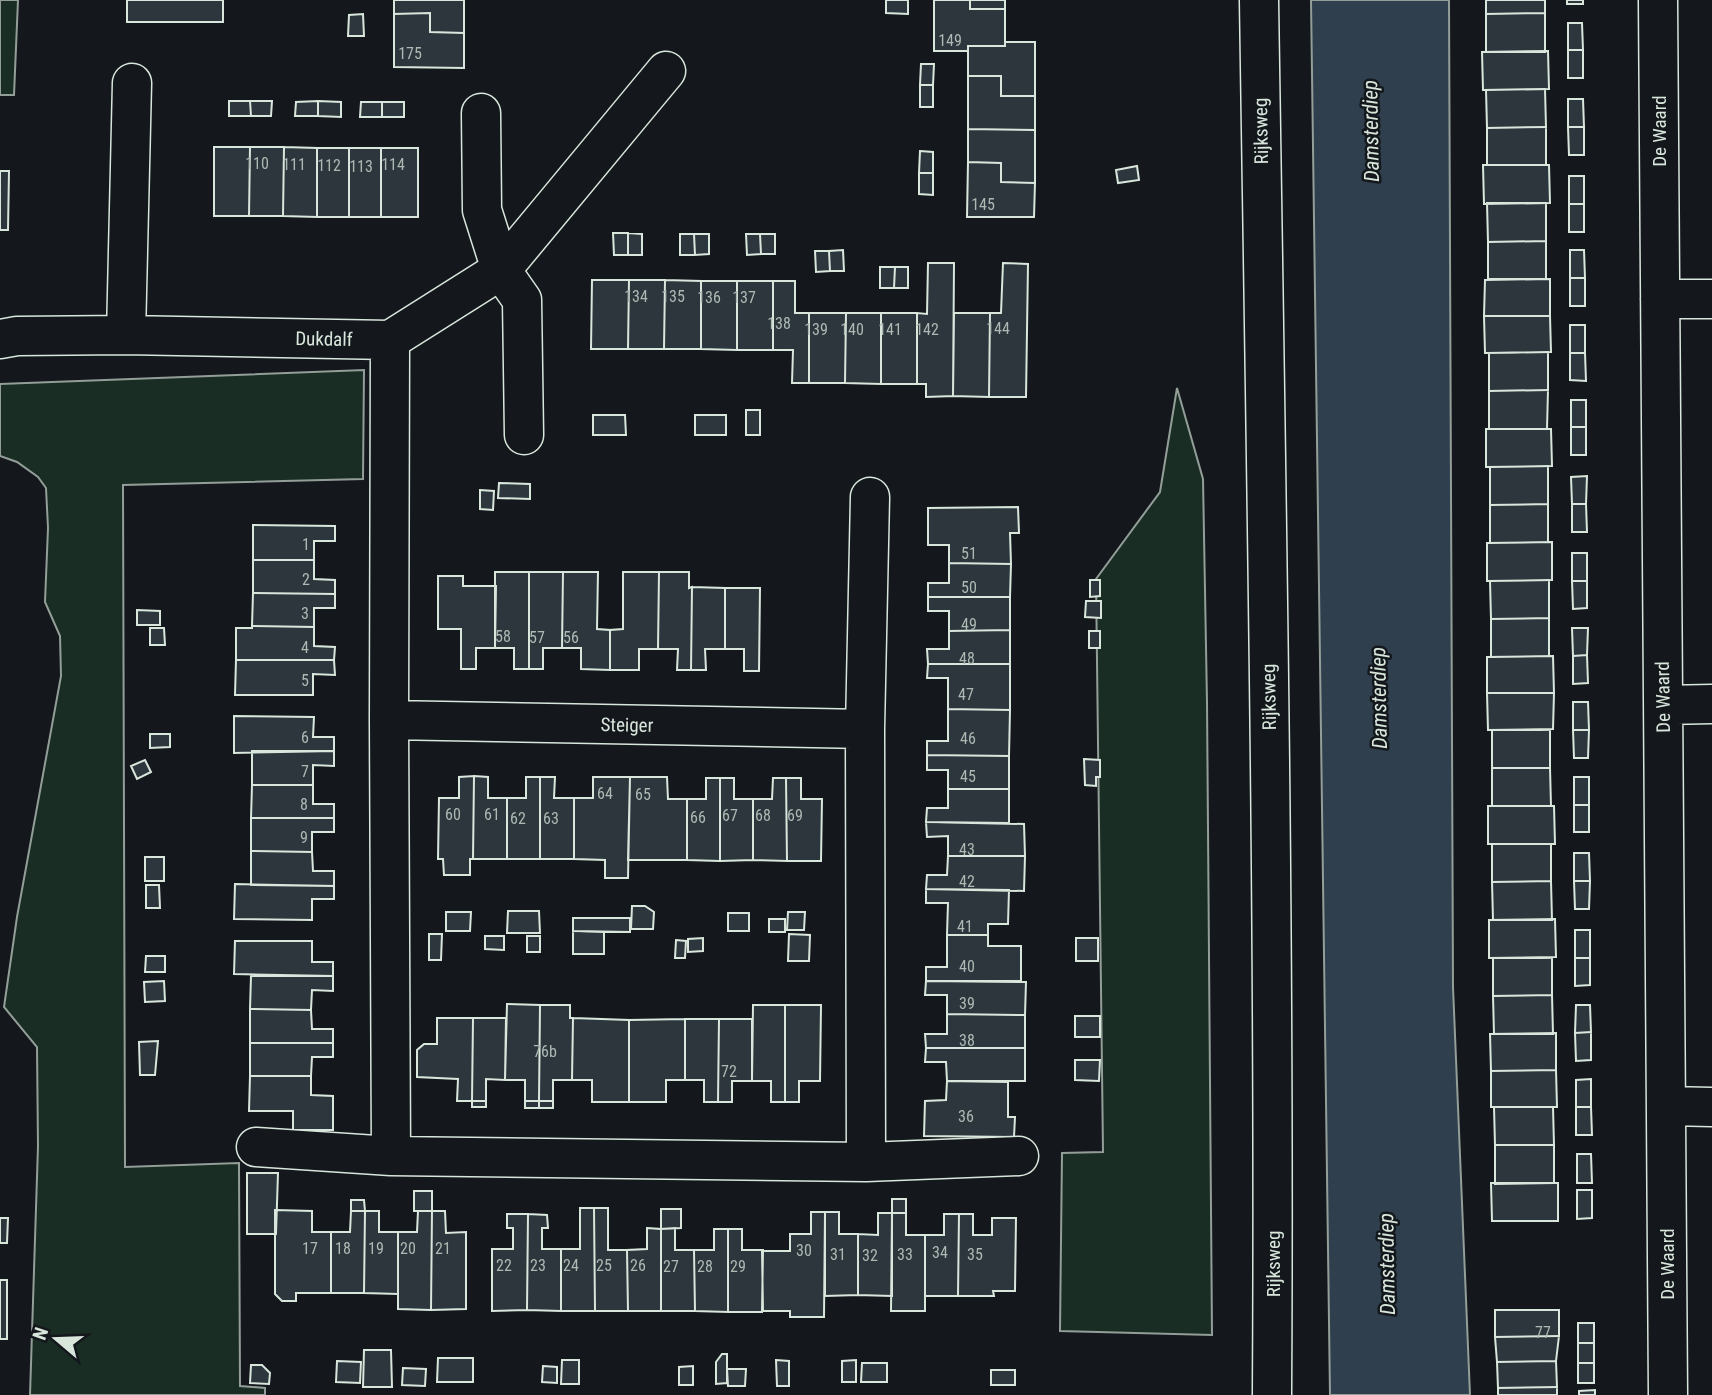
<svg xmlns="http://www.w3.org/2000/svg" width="1712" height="1395" font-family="'Roboto Condensed',sans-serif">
	<rect width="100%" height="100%" fill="#14181c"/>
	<!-- green -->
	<path fill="#1a2d24" stroke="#939e99" stroke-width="2" d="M0 0H18L14 95H0Z
		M364 370 363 479 123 485 125 1167 239 1163 240 1386 265 1388V1395H30L38 1146 37 1047 4 1007 17 917 61 676 60 636 45 602 48 528 46 488 38 477 17 462 0 456V384Z
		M1177 388 1203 479 1207 702 1212 1335 1060 1331 1062 1153 1103 1152 1096 579 1160 492Z"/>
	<!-- water -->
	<path fill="#2f3f4d" stroke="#939e99" stroke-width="2" d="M1311 0H1449L1453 987 1470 1395H1330Z"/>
	<!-- building -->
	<path fill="#2c363c" stroke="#d8e6dc" stroke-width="2" d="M127 0H223V22H127Z
		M394 0H464V33L430 32V13L394 14Z
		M886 0H908V14L886 13Z
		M934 0H970V9H1005V46H968V51H934Z
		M970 0H1005V9H970Z
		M1486 0H1545V13L1486 14Z
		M1567 0H1583V4H1567Z
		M430 13V32L464 33V68L394 67V14Z
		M1545 13V52H1486V14Z
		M363 14 364 36H348L349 15Z
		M1568 23H1582L1583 50H1568Z
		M1005 42H1035V96H1001V76H968V46H1005Z
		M1568 50H1583V78H1568Z
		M1548 51 1549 89 1483 90 1482 52Z
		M921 64H934L933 85H920Z
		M968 76H1001V96H1035V130L968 129Z
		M920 85H933V107H920Z
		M1545 89 1546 127 1487 128 1486 90Z
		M1568 99H1583L1584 127H1568Z
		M229 101H250L251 116H229Z
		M250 101H272L271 116H251Z
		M318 101V116H295L296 102Z
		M318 101 341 102V117L318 116Z
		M361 102H382V117H360Z
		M382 102H404V117H382Z
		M1546 127V165H1487V128Z
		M1568 127H1584V155H1569Z
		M968 129 1035 130V183L1001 182V163L968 162Z
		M214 147H250L249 216H214Z
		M250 147H284L283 216H249Z
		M284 147 317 148V217L283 216Z
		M317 148H349V217H317Z
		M349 148H381V217H349Z
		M381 148H418V217H381Z
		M920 151 933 152V173H919Z
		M968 162 1001 163V182L1035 183 1034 217H967Z
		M1483 165H1549L1550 203 1484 204Z
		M1137 166 1139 180 1118 183 1116 170Z
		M0 171H9L8 230H0Z
		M919 173H933V195L919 194Z
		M1569 176H1584V204H1569Z
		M1487 203H1546V241L1488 242Z
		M1569 204H1584V232H1569Z
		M613 233H628V255H614Z
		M628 233 642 234V255H628Z
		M680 234H694L695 255H680Z
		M694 234H709V254L695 255Z
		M746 234H760L761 254 747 255Z
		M760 234H775V254H761Z
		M1546 241V279H1488V242Z
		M843 250 844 271H830L829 251Z
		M1570 250H1584L1585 278H1570Z
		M815 251H829L830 271 816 272Z
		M928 263H954L953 396 926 397V384H917V313L927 314Z
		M1003 263 1028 264 1026 397H989L990 313H1001Z
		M880 267H895L894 288H880Z
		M895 267H908V288H894Z
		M1570 278H1585V306H1570Z
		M1550 279V316H1484L1485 280Z
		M592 280H629L628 349H591Z
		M629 280H665L664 349H628Z
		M665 280 701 281V349H664Z
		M701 281H737V350L701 349Z
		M737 281H773V350H737Z
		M773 281H795V313H809V383H792L793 350H773Z
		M809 313H846L845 383H809Z
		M846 313H881V384L845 383Z
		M881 313H917V384H881Z
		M954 313H990L989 397 953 396Z
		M1484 316H1550L1551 352 1485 353Z
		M1570 325H1585V353H1570Z
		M1548 352V390L1489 391V353Z
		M1570 353H1585L1586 381 1570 380Z
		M1548 390 1547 429H1489V391Z
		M1571 400H1586V427H1571Z
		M746 410H760V435H746Z
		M593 415H625L626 435H593Z
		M695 415H726V435H695Z
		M1571 427H1586V455H1571Z
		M1486 429H1551L1552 466 1486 467Z
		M1548 466V504L1490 505V467Z
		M1587 476 1586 504H1572L1571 477Z
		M499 483 530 484V499L498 498Z
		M480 490 494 491 493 510 480 509Z
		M1548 504V542L1490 543V505Z
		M1572 504H1586L1587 532H1572Z
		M1018 507 1019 533H1010L1011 564 949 563V545H928V508Z
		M253 525 335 526V541H314V560H253Z
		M1552 542V580L1487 581V543Z
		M1572 553H1587V581H1572Z
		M253 560H314V579L335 580V594L253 593Z
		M949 563 1011 564 1010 597H928V583H949Z
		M495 572H529V669H514V648H495Z
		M529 572H563L562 648H543V669H529Z
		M563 572H598L597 629 610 630V670L581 669V648H562Z
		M623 572H659L658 649H639V670H610V630L623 629Z
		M659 572H689V588L692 587 691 670H677L678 649H658Z
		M438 576H463V586H496L495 648H476V669H461V629H438Z
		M1090 580H1100V596L1090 597Z
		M1549 580V618L1491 619 1490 581Z
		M1572 581H1587V608L1573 609Z
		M692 587 725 588V649H705L706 670H691Z
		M725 588H760L759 671H744V649H725Z
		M253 593 335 594V608H314V627L252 626Z
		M928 597H1010V630L949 631V611H928Z
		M1086 601H1101V618L1085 617Z
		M137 610 160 611V625H137Z
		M1549 618V656L1491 657V619Z
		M252 626 314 627V646L335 647 334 660H236V628H252Z
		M150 628H164L165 645H150Z
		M1572 628H1588L1587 655 1573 656Z
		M1010 630V664H928L927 649H949V631Z
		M1089 631H1100V648H1089Z
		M1587 655 1588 683 1573 684V656Z
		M1553 656 1554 693H1487V657Z
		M236 660H334L335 675 313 674V695H235Z
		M928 664H1010V710L948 709V678H927Z
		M1487 693H1554L1553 729 1488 730Z
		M1573 702H1588L1589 730H1573Z
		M948 709 1010 710 1009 756 927 755V741H948Z
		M234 716 314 717 313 737H334V751L234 753Z
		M1492 730H1550V768H1492Z
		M1573 730H1589L1588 758H1574Z
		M150 734H170V747L150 748Z
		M252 751H334V766L313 765V785H252Z
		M927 755 1009 756V789H948V770H927Z
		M1084 759 1100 760V777H1096V786L1085 785Z
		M145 760 151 772 137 779 131 766Z
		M1492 768H1550L1551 806H1492Z
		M474 776 473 859H470V875H444L443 859H438L439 798H459V777Z
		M474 776 488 777V798H507V859H473Z
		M526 777H540V859H507V798H526Z
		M540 777H555L554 798H574V859H540Z
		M593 777H630L628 878H605V860L574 859V798H593Z
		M630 777H667L668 799H687V860H628Z
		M1574 777H1589V805H1574Z
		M706 778H720V861L687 860V799H706Z
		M720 778H734V799H753V860L720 861Z
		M773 778H786L787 861 753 860V799H772Z
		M786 778H801V799H822L821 861H787Z
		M252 785H313V804H334V818H251Z
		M948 789H1009V823L926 822 927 808H948Z
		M1574 805H1589V832H1574Z
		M1488 806H1554L1555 844H1488Z
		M251 818H334V832H312V852L251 851Z
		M926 822 1024 824 1025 856H948V836L927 837Z
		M1492 844H1551V881L1492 882Z
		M251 851 312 852 313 871H334V886L251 885Z
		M1574 853H1589L1590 881H1574Z
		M948 856H1025L1024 891 926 889 927 875H947Z
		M145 857H164V881H145Z
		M1551 881 1552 920H1493L1492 882Z
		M1574 881H1590L1589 909H1575Z
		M235 884 334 886V899H312V920L234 919Z
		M146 885H159L160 908H146Z
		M926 889 1009 890 1008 924H988V935H947L948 903H926Z
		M632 906H645L654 912 653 929H631Z
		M508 911H539L540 933H507Z
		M446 912H471L470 931H446Z
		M788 912H805L804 930H787Z
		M728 913H749V931H728Z
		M573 918H630V932L573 931Z
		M769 919H785V932H769Z
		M1555 919 1556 957 1489 958V920Z
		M1575 930H1590V958H1575Z
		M573 931 604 932V954H573Z
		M429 934H442L441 960H429Z
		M789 934 810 935 809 961H788Z
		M947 935H988V946H1021V981H926V967H947Z
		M485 936H504V950L485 949Z
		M527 936H540V952H527Z
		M703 938V951L688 952V939Z
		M1076 938H1098V961H1076Z
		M676 940 686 941 685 958H675Z
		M235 941H312V962H333V976L234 974Z
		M146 956H165V972H145Z
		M1493 958H1552V995L1493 996Z
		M1575 958H1590V985L1575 986Z
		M251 976H333V991L312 990 311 1010 250 1009Z
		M164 981 165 1001 145 1002 144 982Z
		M926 981 1026 982 1025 1015 947 1014V995H925Z
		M1552 995 1553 1034H1494L1493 996Z
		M507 1004 540 1005 539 1101H525V1080H505Z
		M540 1005H570V1018H573L572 1080H553V1101H539Z
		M753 1005H785V1102H771V1081H752Z
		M785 1005H821L820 1081H799V1102H785Z
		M1576 1005H1590L1591 1032 1575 1033Z
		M250 1009 311 1010 312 1029H333V1043H250Z
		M947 1014 1025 1015V1048H926L925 1034H947Z
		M1075 1016H1100V1037H1075Z
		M437 1018H473L472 1101H457L458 1079 417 1077V1050L424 1044H437Z
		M473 1018H506L505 1080 486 1079V1101H472Z
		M573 1018 629 1020V1102H592V1080H572Z
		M685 1019H719L718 1102H704V1080H685Z
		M685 1019V1080H666V1102H629V1020Z
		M719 1019H752V1081H732V1102H718Z
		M1591 1032V1060L1576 1061 1575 1033Z
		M1556 1033V1070L1491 1071 1490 1034Z
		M158 1041 155 1075H140L139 1042Z
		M250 1043H333V1057H312L311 1076H250Z
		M926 1048H1025V1081H947L946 1062H925Z
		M1075 1060H1100L1099 1081 1075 1080Z
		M1556 1070 1557 1107H1491V1071Z
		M250 1076H311V1095L333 1096V1130H293V1111H249Z
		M1591 1079V1107H1576V1080Z
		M947 1081 1008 1082V1117H1015L1014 1137 924 1136 925 1101 946 1100Z
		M472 1101H486V1107H472Z
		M525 1101H539V1108H525Z
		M539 1101H553V1108H539Z
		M1494 1107H1553L1554 1145H1495Z
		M1576 1107H1591L1592 1135H1576Z
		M1495 1145H1554V1183L1495 1184Z
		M1577 1154H1591L1592 1183H1577Z
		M247 1173H278L276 1234H247Z
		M1491 1183H1558V1221H1492Z
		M1577 1190H1592V1218L1577 1219Z
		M414 1191H432V1211H414Z
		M892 1199H906V1213H892Z
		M351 1200H364L365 1211H351Z
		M580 1208H594L595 1311H561V1249H580Z
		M594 1208H608V1250H627L628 1311H595Z
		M661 1209H681V1228L661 1229Z
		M275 1210 312 1211V1232H331V1293H296V1301H282L275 1294Z
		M351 1211H365L364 1293H331V1232H350Z
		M365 1211H379V1232H398V1294L364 1293Z
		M418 1211H432L431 1310 398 1309V1232H417Z
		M432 1211H445L446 1233 466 1232V1309L431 1310Z
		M811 1212H825L824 1317H790V1311H763L762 1251H790V1234H811Z
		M825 1212H839V1234H858V1295L825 1296Z
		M878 1213H892V1296L858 1295V1234L878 1235Z
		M892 1213H906V1235H925V1311H891Z
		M507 1214H528L527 1310 492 1311V1249H513V1228H507Z
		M528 1214 547 1215 548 1228H542V1249H561V1311L527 1310Z
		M944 1214H959L958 1296H925V1235H944Z
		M959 1214H973V1235H992V1218H1016L1015 1291H993L994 1296H958Z
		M0 1218H8L7 1243H0Z
		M647 1228 661 1229V1311H628L627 1250 647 1249Z
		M675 1228V1250H694L695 1311H661V1229Z
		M714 1229H728V1312L695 1311 694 1250H714Z
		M728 1229H742V1250H763L762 1312H728Z
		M0 1280H7V1339H0Z
		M1495 1310H1559V1336L1495 1337Z
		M1578 1323H1594V1343H1578Z
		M1559 1336 1556 1361 1497 1362 1495 1337Z
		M1578 1343H1594V1363H1578Z
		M364 1350H391L392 1387H363Z
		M722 1354H727V1383L716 1384V1362Z
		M438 1358H473V1382H437Z
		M562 1360H579V1384H561Z
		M776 1360 789 1361V1386H777Z
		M856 1360V1382H842V1361Z
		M337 1361 361 1362 360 1383 336 1382Z
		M1556 1361 1557 1387 1498 1388 1497 1362Z
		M862 1363H887V1382H861Z
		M1578 1363H1594V1383H1578Z
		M251 1365H262L270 1373 269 1384 250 1383Z
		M543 1366 557 1367V1383L542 1382Z
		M693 1366V1385H679V1367Z
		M403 1368 426 1369 425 1386 402 1385Z
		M727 1369H746L745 1386H728Z
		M991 1370H1015V1385H991Z
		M1557 1387V1395H1498V1388Z
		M1595 1390V1395H1579V1391Z"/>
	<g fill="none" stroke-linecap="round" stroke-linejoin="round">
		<!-- minor casing -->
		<g stroke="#d8e6dc" stroke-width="41">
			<path id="minor" d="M1658 0 1668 1395
				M481 113 482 210 501 270 522 300 524 435
				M1660 299H1712
				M126 335 132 83
				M0 339 17 336 126 335 390 340 501 270 666 71
				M390 340 389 720 391 1156 866 1162 1019 1156
				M1664 705 1712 704
				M389 720 865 729
				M1667 1106 1712 1107
				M256 1147 391 1156
				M866 1162 865 729 870 497"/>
		</g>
		<!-- major casing -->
		<g stroke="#d8e6dc" stroke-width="41">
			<path id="major" d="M1259 0C1266 465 1275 930 1272 1395"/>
		</g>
		<!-- minor -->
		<use href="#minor" stroke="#14181c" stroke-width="38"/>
		<!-- major -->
		<use href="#major" stroke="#14181c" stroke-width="38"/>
	</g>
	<g text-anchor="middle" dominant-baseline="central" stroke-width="5" stroke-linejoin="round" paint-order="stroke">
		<!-- number labels -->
		<g font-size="16" fill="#adbab4">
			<text x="950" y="40">149</text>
			<text x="410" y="53">175</text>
			<text x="257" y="163">110</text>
			<text x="294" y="164">111</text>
			<text x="393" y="164">114</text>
			<text x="329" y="165">112</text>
			<text x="361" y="166">113</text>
			<text x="983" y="204">145</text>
			<text x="636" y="296">134</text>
			<text x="673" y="296">135</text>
			<text x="709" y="297">136</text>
			<text x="744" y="297">137</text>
			<text x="779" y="323">138</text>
			<text x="998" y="328">144</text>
			<text x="816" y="329">139</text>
			<text x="852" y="329">140</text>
			<text x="890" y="329">141</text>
			<text x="927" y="329">142</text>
			<text x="306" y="544">1</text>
			<text x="969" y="553">51</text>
			<text x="306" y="579">2</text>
			<text x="969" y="587">50</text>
			<text x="305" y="613">3</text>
			<text x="969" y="624">49</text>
			<text x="503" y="636">58</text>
			<text x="537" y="637">57</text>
			<text x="571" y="637">56</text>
			<text x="305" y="647">4</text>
			<text x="967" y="658">48</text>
			<text x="305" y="680">5</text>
			<text x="966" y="694">47</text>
			<text x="305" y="737">6</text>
			<text x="968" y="738">46</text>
			<text x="305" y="771">7</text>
			<text x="968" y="776">45</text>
			<text x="605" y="793">64</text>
			<text x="643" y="794">65</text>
			<text x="304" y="804">8</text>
			<text x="453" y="814">60</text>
			<text x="492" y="814">61</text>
			<text x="730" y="815">67</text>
			<text x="763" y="815">68</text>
			<text x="795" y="815">69</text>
			<text x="698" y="817">66</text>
			<text x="518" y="818">62</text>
			<text x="551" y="818">63</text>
			<text x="304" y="837">9</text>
			<text x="967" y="849">43</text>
			<text x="967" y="881">42</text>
			<text x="965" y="926">41</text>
			<text x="967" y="966">40</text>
			<text x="967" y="1003">39</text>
			<text x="967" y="1040">38</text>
			<text x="545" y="1051">76b</text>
			<text x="729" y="1071">72</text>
			<text x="966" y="1116">36</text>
			<text x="310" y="1248">17</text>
			<text x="343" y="1248">18</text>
			<text x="376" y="1248">19</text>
			<text x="408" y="1248">20</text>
			<text x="443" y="1248">21</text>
			<text x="804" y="1250">30</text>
			<text x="940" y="1252">34</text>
			<text x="838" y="1254">31</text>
			<text x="905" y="1254">33</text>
			<text x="975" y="1254">35</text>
			<text x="870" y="1255">32</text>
			<text x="504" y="1265">22</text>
			<text x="538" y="1265">23</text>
			<text x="571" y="1265">24</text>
			<text x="604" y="1265">25</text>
			<text x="638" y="1265">26</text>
			<text x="671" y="1266">27</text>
			<text x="705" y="1266">28</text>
			<text x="738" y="1266">29</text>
			<text x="1543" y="1332">77</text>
		</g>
		<!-- street labels -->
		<g font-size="19" fill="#d8e6dc" stroke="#14181c">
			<text transform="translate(1261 131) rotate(-91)">Rijksweg</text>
			<text transform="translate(1659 131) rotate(-90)">De Waard</text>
			<text transform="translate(324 339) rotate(1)">Dukdalf</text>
			<text transform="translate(1269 697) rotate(-91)">Rijksweg</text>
			<text transform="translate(1663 697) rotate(-91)">De Waard</text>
			<text transform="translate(627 725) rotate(1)">Steiger</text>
			<text transform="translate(1273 1264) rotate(-90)">Rijksweg</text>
			<text transform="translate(1667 1264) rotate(-90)">De Waard</text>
		</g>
		<!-- water labels -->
		<g font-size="21" font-style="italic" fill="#d8e6dc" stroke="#14181c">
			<text transform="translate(1371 131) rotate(-91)">Damsterdiep</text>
			<text transform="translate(1379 698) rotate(-91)">Damsterdiep</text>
			<text transform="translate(1387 1264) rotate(-91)">Damsterdiep</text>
		</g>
	</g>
	<!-- north arrow -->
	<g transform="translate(56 1339) rotate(289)" stroke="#14181c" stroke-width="5" paint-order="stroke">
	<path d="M0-5L12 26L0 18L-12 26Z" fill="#d8e6dc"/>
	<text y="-10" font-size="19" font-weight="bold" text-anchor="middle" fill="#d8e6dc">N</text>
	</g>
</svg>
